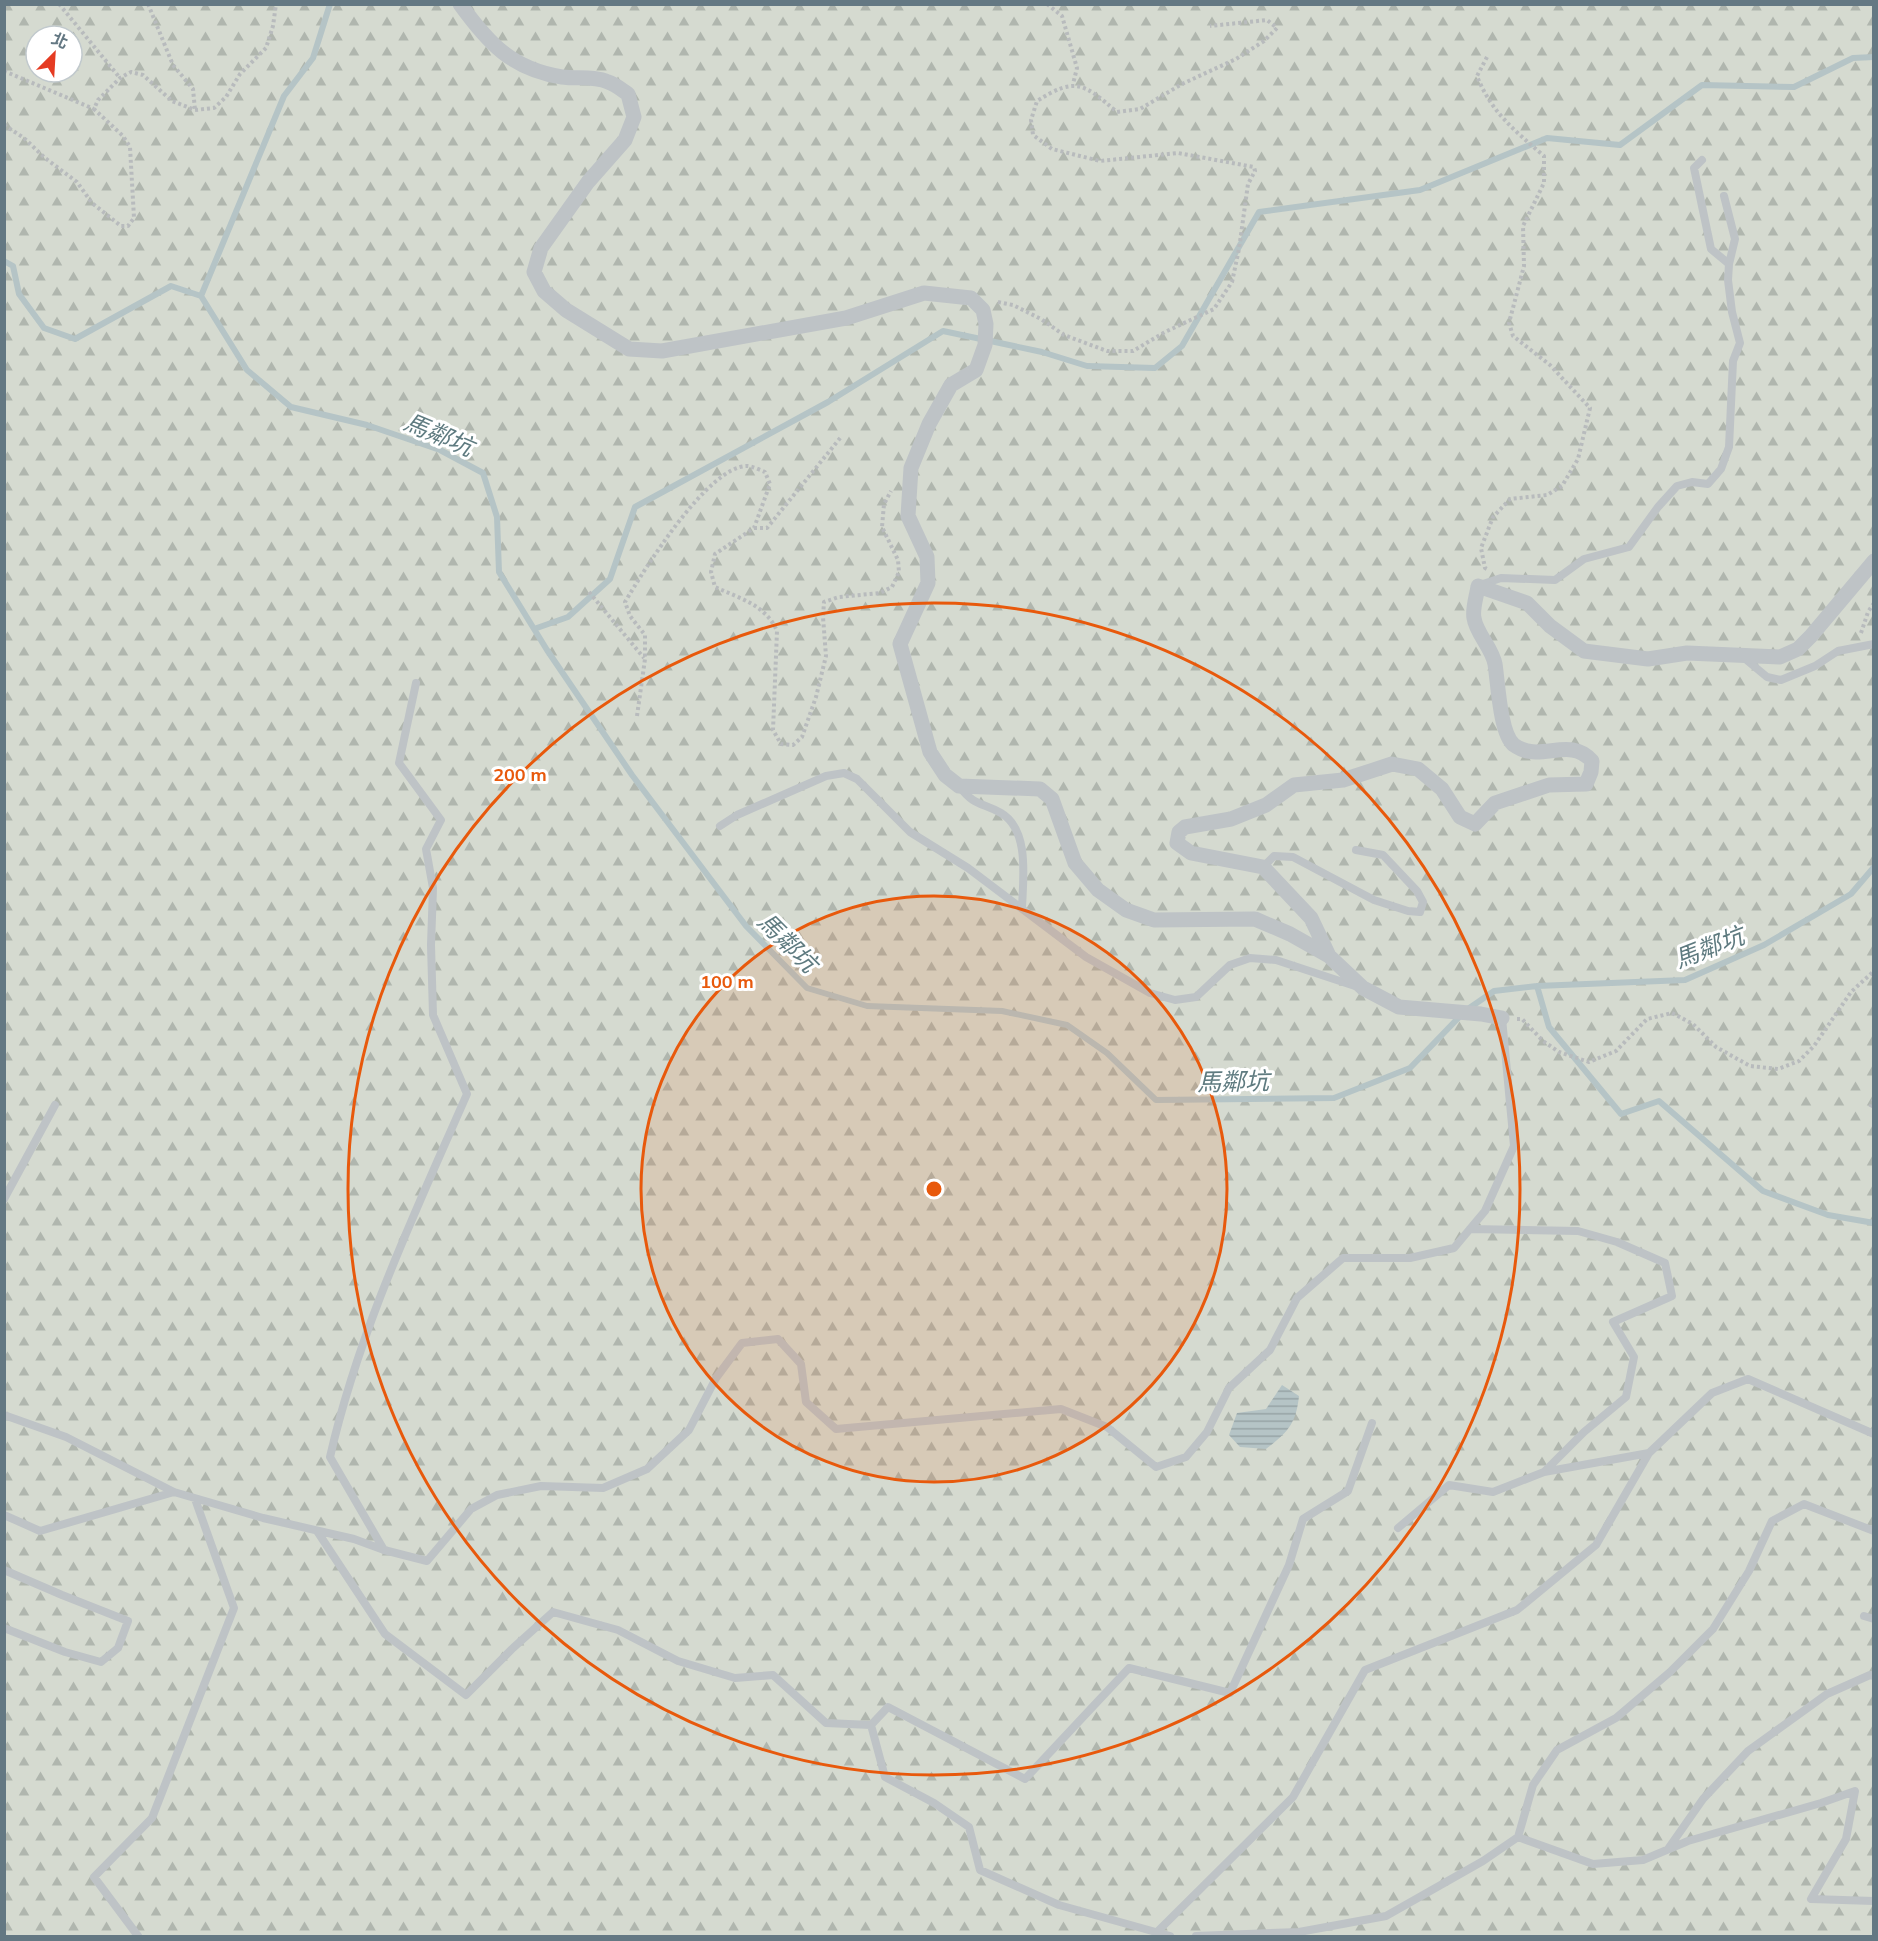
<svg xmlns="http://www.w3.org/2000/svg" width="1878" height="1941" font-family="Mulish,'Noto Sans TC',sans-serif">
	<defs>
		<pattern id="forest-firs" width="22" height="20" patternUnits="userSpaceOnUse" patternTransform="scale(1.5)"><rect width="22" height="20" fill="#d5dad0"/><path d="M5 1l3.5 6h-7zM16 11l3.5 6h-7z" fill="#b0b6ae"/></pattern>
		<pattern id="water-rules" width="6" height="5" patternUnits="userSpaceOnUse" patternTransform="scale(1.5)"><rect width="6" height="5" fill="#b5c4c6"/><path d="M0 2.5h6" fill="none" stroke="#97a4a6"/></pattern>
	</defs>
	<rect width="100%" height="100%" fill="#f5f5f1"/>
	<!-- forest -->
	<path fill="url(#forest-firs)" fill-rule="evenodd" d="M5 5H1873V1936H5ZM36 36H72V72H36Z"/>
	<!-- water -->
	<path fill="url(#water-rules)" d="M1282 1385 1299 1396C1296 1424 1288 1432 1266 1449L1240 1447 1229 1435 1237 1413 1266 1409Z"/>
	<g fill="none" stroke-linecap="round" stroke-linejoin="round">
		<!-- stream -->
		<path stroke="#b5c4c6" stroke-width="6" d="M4 261 13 266 19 294 44 328 75 339 171 286 201 296 247 370 291 407 367 425 440 450 483 473 497 517 499 572 547 650 632 775 746 926 807 988 867 1006 1002 1011 1067 1025 1107 1053 1156 1100 1334 1098 1410 1068 1465 1011 1494 991 1537 986 1685 980 1764 945 1851 894 1874 867
			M201 296 284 96 313 58 330 4
			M534 629 568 617 610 579 635 507 828 402 943 331 1042 352 1087 366 1155 368 1182 346 1259 212 1420 190 1547 138 1620 145 1702 85 1794 87 1853 58 1874 57
			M1537 986 1549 1027 1621 1114 1659 1101 1763 1191 1828 1215 1874 1223"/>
		<!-- path -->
		<path stroke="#b8bbbd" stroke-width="4" stroke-dasharray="3 3" stroke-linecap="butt" d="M59 4 120 78
			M148 4 173 65 193 89 195 110
			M1047 4 1062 16 1077 68 1073 84
			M1487 57 1477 76C1491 112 1515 131 1544 156V183L1523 226 1524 266 1509 323 1513 336 1550 365 1590 408 1578 459 1562 486 1547 495 1510 499 1493 517 1481 548 1485 568 1487 569
			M4 71 94 109
			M4 125 24 138 45 158 77 182 92 203 121 226H128L134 218 130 147 123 136 94 109 98 100 120 78 131 72 143 75 172 101 195 110 214 108 226 97 240 74 266 48 273 26 276 4
			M998 302 1013 305 1041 319 1064 335 1107 351H1133L1165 332 1214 309 1232 282 1239 249 1248 184 1255 171 1254 167 1178 153 1100 161 1052 149 1033 135 1031 120 1037 101C1076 76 1084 84 1117 112L1140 109 1182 84 1236 59 1264 41 1277 28 1267 20 1210 26
			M754 528H767L841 437
			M589 592 644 658
			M1861 633 1868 612 1874 603
			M637 716 645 659V635L630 616 625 602C644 570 708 466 747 466 752 466 760 470 765 472L770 484 754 528 715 554 711 572 715 587C739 598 766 605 777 631L773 730 781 744 793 745 802 737 816 697 826 656 823 617 824 602 839 597 880 593 892 587 899 572 898 560 882 527 884 504 891 491
			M1517 1019H1522L1543 1041 1559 1052 1589 1062 1616 1051 1647 1019 1672 1013 1693 1024 1716 1047 1750 1066 1778 1069 1799 1061 1814 1046 1851 992 1874 971
			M1870 1107 1874 1099"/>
		<!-- lane -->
		<path stroke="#bec3c6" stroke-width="8" d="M1724 196 1735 239 1729 264
			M1480 585 1501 578 1555 580 1584 559 1629 547 1658 507 1677 486 1692 482 1708 484 1721 469 1729 447 1733 361 1740 343 1732 312 1728 280 1729 264 1711 249 1694 168 1702 160
			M1743 657 1767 677 1781 680 1815 666 1838 651 1874 644
			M959 786C975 807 982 802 1001 813 1030 830 1023 879 1022 908
			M720 826 737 815 826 776 844 773 857 779 910 832 968 868 1086 957 1150 993 1175 1000 1196 997 1230 965 1250 958 1276 960 1355 986
			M1263 867 1274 856 1293 857 1374 900 1408 911 1420 912 1423 902 1417 891 1383 855 1356 850
			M4 1199 55 1105
			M1470 1229 1578 1231 1617 1242 1665 1263 1672 1296 1613 1322 1634 1357 1626 1397 1584 1432 1544 1472
			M4 1415 66 1437 174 1492 263 1518 354 1539 384 1550 427 1561 471 1509 497 1495 541 1486 603 1488 647 1469 689 1430 716 1378 742 1343 778 1339 801 1364 806 1402 836 1429 1061 1409 1107 1427 1156 1467 1186 1457 1207 1432 1229 1388 1270 1350 1297 1298 1343 1258H1410L1454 1248 1485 1211 1514 1146 1502 1018
			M4 1515 40 1531 174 1492
			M1398 1528 1449 1485 1493 1492 1544 1472 1649 1453
			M317 1531 385 1634 466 1695 513 1648 553 1612 618 1630 678 1661 735 1678 773 1675 826 1723 871 1725 885 1777 934 1803 969 1827 980 1870 1059 1905 1170 1936
			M384 1550 330 1457C359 1330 415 1213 467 1094L433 1015 431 945 433 888 426 849 441 820 399 763 416 683
			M4 1570 62 1595 128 1621 118 1648 101 1662 65 1652 4 1628
			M1864 1616 1874 1619
			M871 1725 888 1707 1025 1779 1129 1668 1230 1693 1289 1565 1303 1519 1348 1491 1372 1423
			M1518 1837 1533 1785 1557 1750 1616 1718 1670 1672 1713 1629 1749 1571 1772 1521 1804 1504 1874 1531
			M1668 1849 1703 1799 1748 1751 1827 1694 1870 1675 1874 1676
			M1156 1933 1293 1797 1365 1670 1517 1610 1596 1545 1649 1453 1712 1393 1748 1379 1874 1434
			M138 1936 94 1877 152 1818 234 1608 195 1499
			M1196 1936 1299 1932 1386 1916 1483 1861 1518 1837 1593 1864 1643 1860 1688 1841 1821 1803 1855 1791 1846 1839 1811 1899 1874 1901"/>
		<!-- street -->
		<path stroke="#bec3c6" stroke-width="15" d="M460 4C489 44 512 69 562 77 576 79 595 76 608 82 615 84 622 90 628 94L634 117 625 140 588 182 541 248 534 272 544 291 566 310 629 349 662 351 846 318 924 293 971 298 983 310 986 324 985 345 976 370 951 385 929 424 911 468 908 516 927 557 928 583 900 644 930 752 945 775 959 786 1040 789 1052 799 1075 863 1098 890 1126 910 1154 920 1255 919 1290 934 1329 956 1363 988 1399 1007 1481 1014 1502 1018
			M1329 956 1311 918 1263 867 1191 853 1177 843 1179 832 1185 827 1231 819 1266 805 1294 785 1343 780 1392 764 1418 769 1442 789 1460 817 1475 824 1495 803 1549 785 1586 784 1591 772 1592 761C1569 735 1540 764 1514 745 1500 734 1498 683 1495 664 1492 648 1476 633 1474 618 1472 609 1477 595 1478 586L1527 603 1550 626 1584 651 1648 659 1687 653 1780 657 1798 649 1811 636 1874 561"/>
	</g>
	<!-- distance rings -->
	<circle cx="934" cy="1189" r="293" fill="#e8590c" fill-opacity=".12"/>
	<g fill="none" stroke="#e8590c" stroke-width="3">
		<circle cx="934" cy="1189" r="293"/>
		<circle cx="934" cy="1189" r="586"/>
	</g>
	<g text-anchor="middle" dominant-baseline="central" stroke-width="6" stroke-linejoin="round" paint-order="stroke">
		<!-- water labels -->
		<g font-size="24" font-style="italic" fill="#5f7b80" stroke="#fff">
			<text transform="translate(439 434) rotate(23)">馬鄰坑</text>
			<text transform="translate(788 942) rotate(45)">馬鄰坑</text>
			<text transform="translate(1709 947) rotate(-21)">馬鄰坑</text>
			<text transform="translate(1233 1081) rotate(-1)">馬鄰坑</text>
		</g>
	</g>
	<circle cx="934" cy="1189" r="9" fill="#e8590c" stroke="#fff" stroke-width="3"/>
	<g font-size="18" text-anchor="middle" font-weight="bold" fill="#e8590c" stroke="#fff" stroke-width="6" stroke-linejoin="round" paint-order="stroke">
		<text x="520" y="781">200 m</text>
		<text x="727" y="988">100 m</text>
	</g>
	<!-- border -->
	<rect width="1878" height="1941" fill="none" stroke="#647883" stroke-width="12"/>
	<!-- north arrow -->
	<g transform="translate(54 54) rotate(24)"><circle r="28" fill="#ffffff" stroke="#c1c9cd" stroke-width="1.5"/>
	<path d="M0-4.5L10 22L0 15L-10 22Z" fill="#e53b22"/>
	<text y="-9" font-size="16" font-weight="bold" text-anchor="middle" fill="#647883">北</text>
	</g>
</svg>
